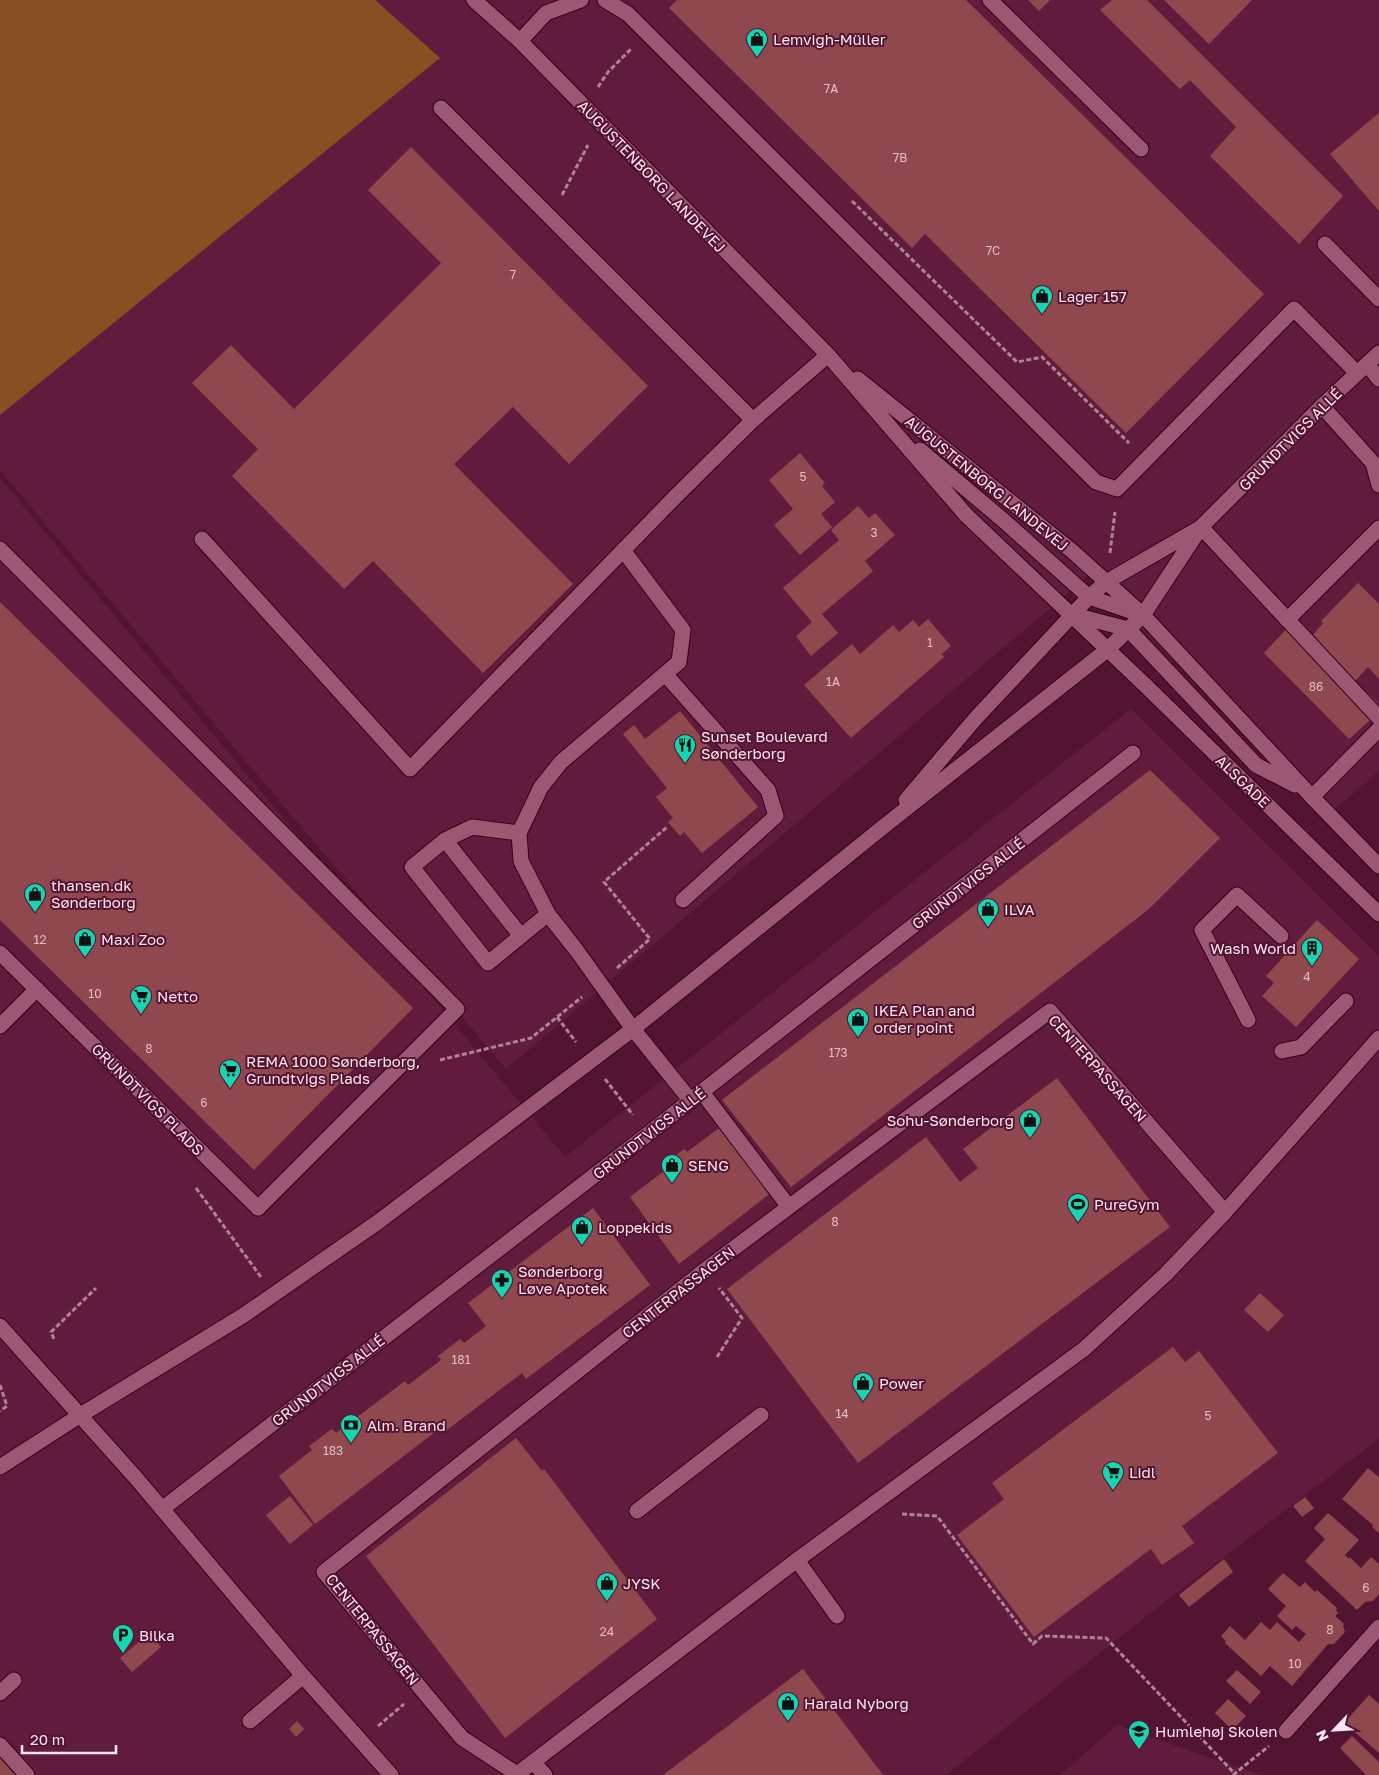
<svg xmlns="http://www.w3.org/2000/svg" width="1379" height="1775" font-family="'Golos Text',sans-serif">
	<rect width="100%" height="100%" fill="#531432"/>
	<!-- built -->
	<path fill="#611c3d" d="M0 0H1379V771L1328 815 1088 576 506 1069 0 470Z
		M0 478 565 1157 1131 709 1379 956V1439L1158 1607 946 1775H0Z
		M1117 1725 1261 1775H1060Z"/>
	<!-- forest -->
	<path fill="#884f23" d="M0 0H375L440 58 0 415Z"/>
	<!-- building -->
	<path fill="#90484f" d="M677 0H966L1264 294 1126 433 925 234 912 248 669 8Z
		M1028 0H1050L1039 11Z
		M1112 0H1147L1343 196 1299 244 1210 156 1236 127 1190 80 1180 89 1100 10Z
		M1164 0H1252L1209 44Z
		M1379 113V209L1378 210 1330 154Z
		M411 147 648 386 569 464 513 407 454 464 573 584 483 673 373 561 344 589 232 476 258 449 192 383 231 345 294 409 441 263 368 190Z
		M800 453 825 483 822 486 835 502 821 514 832 527 800 555 774 525 793 509 769 480Z
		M858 506 869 518 875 513 895 535 865 561 873 571 822 614 838 633 811 656 796 636 812 622 783 588 839 540 831 530Z
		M1358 583 1379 604V679L1368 667 1355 681 1379 704V712L1349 739 1264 653 1295 620 1312 636 1323 623 1321 621Z
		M0 602 413 1008 254 1170 0 920Z
		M928 619 951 646 942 654 944 657 851 738 804 685 852 644 860 654 893 625 899 632 913 620 919 627Z
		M680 711 758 807 702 853 684 832 680 836 668 822 673 818 656 797 667 788 623 734 634 725 645 739Z
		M1150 770 1220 838 1149 909 791 1187 722 1100Z
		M1317 920 1359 959 1296 1027 1262 996 1274 983 1266 976Z
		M1057 1078 1170 1227 858 1463 727 1289 926 1137 960 1182 978 1168 963 1149Z
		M722 1126 772 1192 679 1264 630 1197 664 1171 661 1167 684 1149 687 1152Z
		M593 1208 650 1285 526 1379 522 1373 443 1433 439 1429 315 1524 279 1476 312 1450 309 1446 332 1429 336 1433 405 1381 408 1385 441 1360 438 1356 460 1339 464 1343 486 1326 468 1303Z
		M1260 1293 1284 1315 1268 1332 1244 1310Z
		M1173 1347 1185 1362 1199 1351 1278 1453 1182 1526 1194 1543 1162 1565 1151 1549 1034 1637 957 1535 1004 1499 992 1483Z
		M516 1438 542 1471 544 1469 657 1619 505 1738 366 1556Z
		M1368 1468 1379 1477V1533L1372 1527 1373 1525 1342 1499Z
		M290 1496 313 1525 290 1544 266 1515Z
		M1305 1497 1314 1508 1302 1517 1293 1506Z
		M1328 1513 1359 1540 1345 1555 1349 1559 1350 1557 1361 1568 1371 1557 1379 1564V1594L1373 1601 1365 1602 1357 1610 1305 1561 1325 1539 1314 1528Z
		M1224 1559 1233 1572 1189 1607 1179 1595Z
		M1283 1573 1300 1587 1305 1582 1315 1592 1317 1590 1337 1608 1336 1610 1338 1613 1335 1616 1344 1624 1343 1626 1345 1632 1334 1644H1328L1292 1686 1270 1666 1261 1676 1225 1643 1226 1641 1221 1636 1230 1626 1245 1640 1261 1622 1270 1630 1277 1622 1299 1642 1306 1634 1296 1626 1292 1630 1277 1616 1286 1606 1268 1589Z
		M149 1633 161 1647 132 1672 120 1658Z
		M803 1669 883 1775H663Z
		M1237 1670 1261 1692 1250 1704 1226 1681Z
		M1369 1695 1379 1704V1753L1344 1723Z
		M1228 1699 1246 1716 1232 1730 1215 1713Z
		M297 1721 304 1729 296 1737 289 1729Z
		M1352 1736 1379 1762V1775H1366L1340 1748Z
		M0 1758 15 1775H0Z"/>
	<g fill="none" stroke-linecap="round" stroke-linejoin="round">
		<!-- service casing -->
		<g stroke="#300319" stroke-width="17">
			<path id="service" d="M605 0 628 14 1096 482 1117 489 1294 309 1357 373
				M990 0 1141 149
				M520 41 546 13 581 0
				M441 108 753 420
				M1325 244 1379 299
				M1367 364 1379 379
				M1322 406 1373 463 1379 485
				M1201 527 1379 718
				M202 539 410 769 676 496 753 420 828 355
				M0 549 457 1009 258 1208
				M623 550 683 630 679 662 561 762 541 787 519 833 521 861 548 914 577 951 633 1029 691 1101
				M1287 620 1379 528
				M665 674 768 790 776 816 683 900
				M1312 797 1379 729
				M519 833 472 827 445 840 412 867 488 963 548 914
				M445 840 521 936
				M1248 1020 1202 930 1237 895 1281 936
				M1282 1051 1301 1047 1346 1001
				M702 1092 789 1207
				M162 1509 648 1134 1133 753
				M637 1511 761 1415
				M797 1560 837 1616
				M0 1693 14 1680
				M250 1721 303 1676
				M0 1745 27 1775
				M533 1762 545 1775
				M517 1774 462 1738 324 1572 705 1270 1050 1011 1225 1212"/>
		</g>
		<!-- minor casing -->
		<g stroke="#300319" stroke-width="17">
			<path id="minor" d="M0 953 258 1208
				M0 1026 37 989
				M0 1326 136 1478 303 1676 391 1775
				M1286 1731 1379 1627
				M516 1775 797 1560 1084 1349 1166 1274 1225 1212 1379 1038"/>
		</g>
		<!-- tertiary casing -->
		<g stroke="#300319" stroke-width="17">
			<path id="tertiary" d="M474 0 520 41 828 355 966 515 1145 685 1379 914
				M858 379 1072 551 1143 615 1312 797 1379 866
				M920 450 1003 520 1089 597 1136 613
				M1074 615 1128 629 1256 765 1295 785
				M906 800 976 718 1089 597 1106 582 1198 529
				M0 1467 79 1416 244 1315 378 1222 633 1029 883 827 1107 650 1143 615 1201 527 1322 406 1379 353"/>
		</g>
		<!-- path -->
		<path stroke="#ae8496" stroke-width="3" stroke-dasharray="5 2.5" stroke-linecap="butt" d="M598 87 608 72 631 49
			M562 195 588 145
			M852 201 1017 362 1042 357 1129 443
			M1110 553 1115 512
			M617 968 650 939 604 882 667 827
			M557 1017 576 1042
			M440 1060 531 1038 582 997
			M605 1079 633 1115
			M196 1188 261 1277
			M54 1339 51 1332 96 1288
			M717 1357 742 1318 719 1288
			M0 1385 7 1406 0 1411
			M902 1514 937 1516 1033 1644 1042 1636 1106 1638 1236 1775
			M378 1726 404 1704
			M1233 1775 1269 1746"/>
		<!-- service -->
		<use href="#service" stroke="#9c5773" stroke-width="15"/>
		<!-- minor -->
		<use href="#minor" stroke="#9c5773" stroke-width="15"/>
		<!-- tertiary -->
		<use href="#tertiary" stroke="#9c5773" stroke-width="15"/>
	</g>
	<!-- icons -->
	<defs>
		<g id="shop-pin" transform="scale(1.125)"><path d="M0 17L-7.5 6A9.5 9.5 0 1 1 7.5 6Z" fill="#16d5b3" stroke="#531432"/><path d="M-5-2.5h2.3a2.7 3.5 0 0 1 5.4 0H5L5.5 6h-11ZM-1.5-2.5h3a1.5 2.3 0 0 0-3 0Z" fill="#111"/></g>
		<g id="restaurant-pin" transform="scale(1.125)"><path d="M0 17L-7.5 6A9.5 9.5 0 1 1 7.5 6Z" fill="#16d5b3" stroke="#531432"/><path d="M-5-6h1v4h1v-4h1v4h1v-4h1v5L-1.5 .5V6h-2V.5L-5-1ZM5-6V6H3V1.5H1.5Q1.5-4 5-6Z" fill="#111"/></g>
		<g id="building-pin" transform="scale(1.125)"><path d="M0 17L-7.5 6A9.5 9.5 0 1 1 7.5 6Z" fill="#16d5b3" stroke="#531432"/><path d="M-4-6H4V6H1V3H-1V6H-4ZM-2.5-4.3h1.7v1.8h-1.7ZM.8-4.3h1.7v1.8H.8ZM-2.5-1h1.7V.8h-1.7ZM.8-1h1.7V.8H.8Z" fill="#111"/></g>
		<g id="supermarket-pin" transform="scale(1.125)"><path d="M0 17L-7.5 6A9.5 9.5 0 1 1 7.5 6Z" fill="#16d5b3" stroke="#531432"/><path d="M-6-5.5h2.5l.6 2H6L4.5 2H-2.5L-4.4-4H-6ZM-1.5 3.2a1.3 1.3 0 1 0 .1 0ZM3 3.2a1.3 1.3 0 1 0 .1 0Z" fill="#111"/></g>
		<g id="stadium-pin" transform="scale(1.125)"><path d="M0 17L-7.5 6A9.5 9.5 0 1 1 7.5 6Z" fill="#16d5b3" stroke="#531432"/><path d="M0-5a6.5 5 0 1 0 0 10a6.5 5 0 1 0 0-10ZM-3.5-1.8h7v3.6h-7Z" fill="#111"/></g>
		<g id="pharmacy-pin" transform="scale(1.125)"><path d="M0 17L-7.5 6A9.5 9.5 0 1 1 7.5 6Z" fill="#16d5b3" stroke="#531432"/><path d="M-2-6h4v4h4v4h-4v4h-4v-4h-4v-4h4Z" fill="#111"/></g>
		<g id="bank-pin" transform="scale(1.125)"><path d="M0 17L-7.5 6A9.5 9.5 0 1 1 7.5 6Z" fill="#16d5b3" stroke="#531432"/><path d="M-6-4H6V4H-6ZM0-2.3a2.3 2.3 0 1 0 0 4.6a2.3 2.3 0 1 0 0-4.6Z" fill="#111"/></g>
		<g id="parking-pin" transform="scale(1.125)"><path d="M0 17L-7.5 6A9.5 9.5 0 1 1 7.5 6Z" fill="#16d5b3" stroke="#531432"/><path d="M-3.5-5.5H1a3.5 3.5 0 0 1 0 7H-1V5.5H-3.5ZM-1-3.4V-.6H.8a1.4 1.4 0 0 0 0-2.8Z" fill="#111"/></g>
		<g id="school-pin" transform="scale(1.125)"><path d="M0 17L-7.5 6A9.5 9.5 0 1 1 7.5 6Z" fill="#16d5b3" stroke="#531432"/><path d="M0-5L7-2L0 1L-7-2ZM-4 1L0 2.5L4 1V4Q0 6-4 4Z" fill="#111"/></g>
	</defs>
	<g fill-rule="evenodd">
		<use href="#shop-pin" x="757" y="39"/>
		<use href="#shop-pin" x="1042" y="296"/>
		<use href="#restaurant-pin" x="685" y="745"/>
		<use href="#shop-pin" x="35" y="894"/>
		<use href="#shop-pin" x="988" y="909"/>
		<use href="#shop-pin" x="85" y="939"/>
		<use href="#building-pin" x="1312" y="948"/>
		<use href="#supermarket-pin" x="141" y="996"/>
		<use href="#shop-pin" x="858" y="1019"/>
		<use href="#supermarket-pin" x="230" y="1070"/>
		<use href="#shop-pin" x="1030" y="1120"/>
		<use href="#shop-pin" x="672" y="1165"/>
		<use href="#stadium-pin" x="1078" y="1204"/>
		<use href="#shop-pin" x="582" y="1227"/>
		<use href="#pharmacy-pin" x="502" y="1280"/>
		<use href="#shop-pin" x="863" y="1383"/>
		<use href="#bank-pin" x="351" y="1425"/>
		<use href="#supermarket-pin" x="1113" y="1472"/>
		<use href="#shop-pin" x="607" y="1583"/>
		<use href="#parking-pin" x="123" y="1635"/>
		<use href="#shop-pin" x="788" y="1703"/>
		<use href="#school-pin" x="1139" y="1731"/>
	</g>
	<g text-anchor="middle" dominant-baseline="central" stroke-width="4" stroke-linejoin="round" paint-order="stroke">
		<!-- number labels -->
		<g font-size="12" fill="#e3bec6">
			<text x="831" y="88">7A</text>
			<text x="900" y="157">7B</text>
			<text x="993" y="250">7C</text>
			<text x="513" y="274">7</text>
			<text x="803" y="476">5</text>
			<text x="874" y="532">3</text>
			<text x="930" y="642">1</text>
			<text x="833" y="681">1A</text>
			<text x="1316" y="686">86</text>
			<text x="40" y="939">12</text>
			<text x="1307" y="976">4</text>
			<text x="95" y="993">10</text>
			<text x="149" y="1048">8</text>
			<text x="838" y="1052">173</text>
			<text x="204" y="1102">6</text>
			<text x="835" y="1221">8</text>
			<text x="461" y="1359">181</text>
			<text x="842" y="1413">14</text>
			<text x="1208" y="1415">5</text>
			<text x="333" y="1450">183</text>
			<text x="1366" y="1587">6</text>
			<text x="1330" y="1629">8</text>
			<text x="607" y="1631">24</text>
			<text x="1295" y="1663">10</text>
		</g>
		<!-- poi labels -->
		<g font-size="15" fill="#ffe6ee" stroke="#531432" text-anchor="start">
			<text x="773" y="39">Lemvigh-Müller</text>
			<text x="1058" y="296">Lager 157</text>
			<text x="701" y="736">Sunset Boulevard<tspan x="701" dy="17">Sønderborg</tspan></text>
			<text x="51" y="885">thansen.dk<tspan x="51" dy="17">Sønderborg</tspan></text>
			<text x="1004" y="909">ILVA</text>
			<text x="101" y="939">Maxi Zoo</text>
			<text x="1296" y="948" text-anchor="end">Wash World</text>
			<text x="157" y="996">Netto</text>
			<text x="874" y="1010">IKEA Plan and<tspan x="874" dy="17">order point</tspan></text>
			<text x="246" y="1061">REMA 1000 Sønderborg,<tspan x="246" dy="17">Grundtvigs Plads</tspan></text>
			<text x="1014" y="1120" text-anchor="end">Sohu-Sønderborg</text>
			<text x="688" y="1165">SENG</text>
			<text x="1094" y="1204">PureGym</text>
			<text x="598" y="1227">Loppekids</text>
			<text x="518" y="1271">Sønderborg<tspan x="518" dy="17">Løve Apotek</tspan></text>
			<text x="879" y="1383">Power</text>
			<text x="367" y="1425">Alm. Brand</text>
			<text x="1129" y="1472">Lidl</text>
			<text x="623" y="1583">JYSK</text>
			<text x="139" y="1635">Bilka</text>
			<text x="804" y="1703">Harald Nyborg</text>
			<text x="1155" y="1731">Humlehøj Skolen</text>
		</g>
		<!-- street labels -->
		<g font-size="15" fill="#ffe6ee" stroke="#531432">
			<text transform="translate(652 176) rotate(46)">AUGUSTENBORG LANDEVEJ</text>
			<text transform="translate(1290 439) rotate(-45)">GRUNDTVIGS ALLÉ</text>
			<text transform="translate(987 483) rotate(39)">AUGUSTENBORG LANDEVEJ</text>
			<text transform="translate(1243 781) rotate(44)">ALSGADE</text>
			<text transform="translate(968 883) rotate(-38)">GRUNDTVIGS ALLÉ</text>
			<text transform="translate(1098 1068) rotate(48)">CENTERPASSAGEN</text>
			<text transform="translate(148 1099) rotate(45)">GRUNDTVIGS PLADS</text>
			<text transform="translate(649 1133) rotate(-38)">GRUNDTVIGS ALLÉ</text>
			<text transform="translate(678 1292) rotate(-38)">CENTERPASSAGEN</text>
			<text transform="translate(328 1380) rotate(-38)">GRUNDTVIGS ALLÉ</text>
			<text transform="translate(373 1629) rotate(51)">CENTERPASSAGEN</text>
		</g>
	</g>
	<!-- north arrow -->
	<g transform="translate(1334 1730) rotate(245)" stroke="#531432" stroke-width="4" paint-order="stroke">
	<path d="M0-4L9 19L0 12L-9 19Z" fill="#ffe6ee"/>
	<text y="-8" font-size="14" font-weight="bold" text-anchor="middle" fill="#ffe6ee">N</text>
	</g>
	<!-- scale -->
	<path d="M22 1745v8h94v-8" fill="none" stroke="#ffe6ee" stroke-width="2.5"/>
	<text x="30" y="1745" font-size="15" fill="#ffe6ee" stroke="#531432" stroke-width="4" paint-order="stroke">20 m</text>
</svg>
